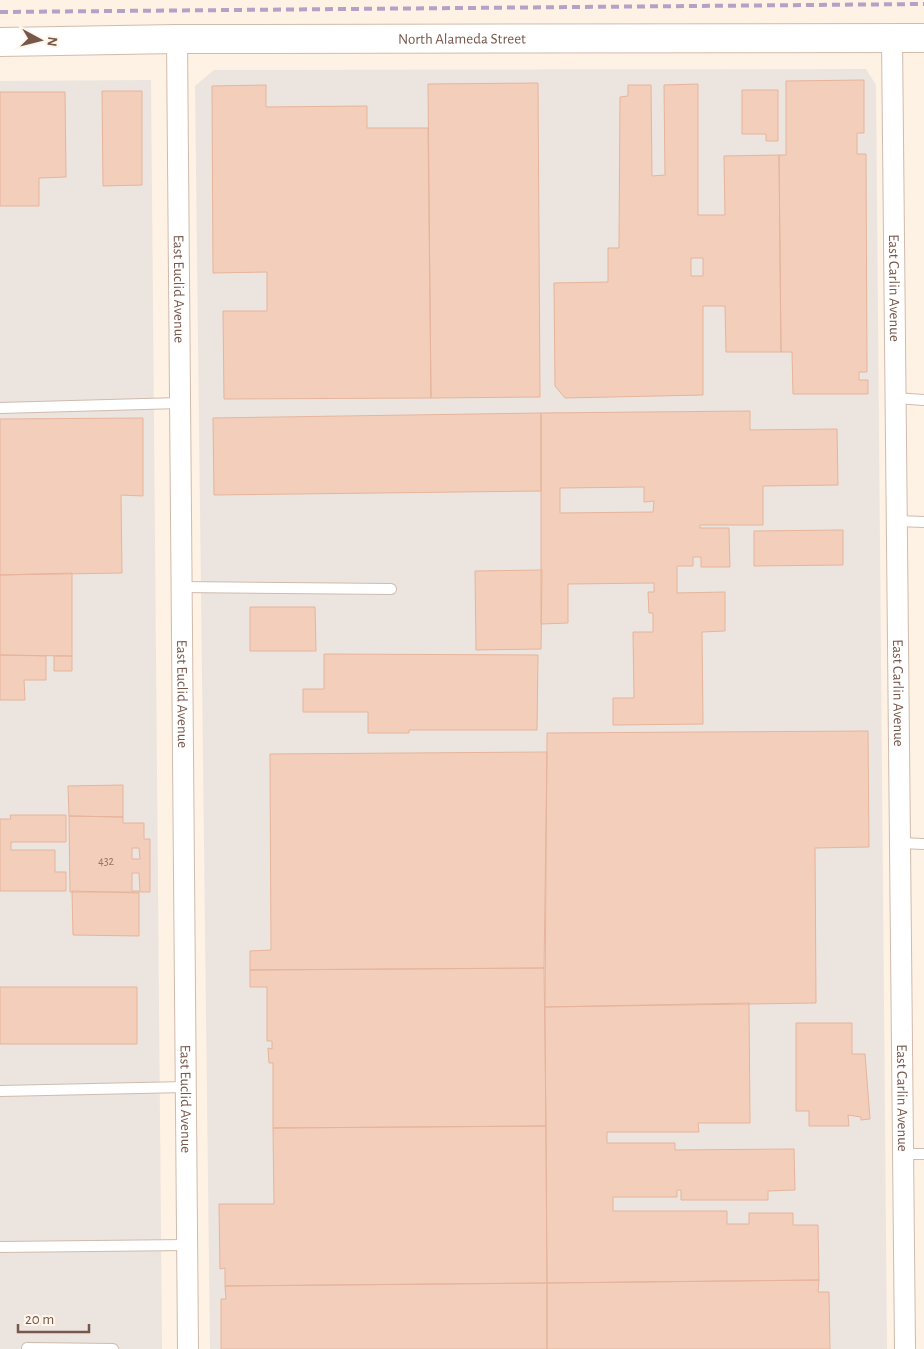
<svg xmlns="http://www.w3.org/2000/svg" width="924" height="1349" font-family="'Alegreya Sans',sans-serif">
	<rect width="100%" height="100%" fill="#fdf2e4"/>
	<!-- industrial -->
	<path fill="#ece4df" d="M866 69 876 85 887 1349H210L195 86 214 70Z
		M151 80 162 1349H0V81Z"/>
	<!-- building -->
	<path fill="#f3cfbb" stroke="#e6b49b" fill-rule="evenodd" d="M864 80V133H857V154H866L867 372H859V380H868V394H793L792 352H781L779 155H786V81Z
		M538 83 540 397 431 398 428 84Z
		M698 84V215H725L724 156 779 155 781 352H726L725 306H703V395L565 398 555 386 554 283 608 282V248H619L620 97 628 96V85H651L652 176 665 175 664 85ZM691 258H703V276H691Z
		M266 85V107L367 106V128H428L431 398 224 399 223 311H267V272L213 273 212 86Z
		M742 90H778V141H766V134H742Z
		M102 91H142V185L103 186Z
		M0 92H65L66 177 39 178V206H0Z
		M750 411V430L837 429 838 485 763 486V525H700V528H729L730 567H701V557H693V566H677V593L725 592V631L702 632 703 724 613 725V698H634L633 632H653V613H649L648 592H654V583L568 584V623L541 624V413ZM644 487V502L654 501 653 512 560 513V488Z
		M541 413V491L214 495 213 418Z
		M143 418V496L121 495 122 573 0 575V419Z
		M843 530V565L754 566V531Z
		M542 570 541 649 476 650 475 571Z
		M72 573V656L0 655V575Z
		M250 607H315L316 651H250Z
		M324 654 538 655 537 730H409V733H368V712H303V689H324Z
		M0 655 46 656V680H24L25 700H0Z
		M54 656H72V671H54Z
		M868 731 869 847 815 848 816 1003 545 1007 547 733Z
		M547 752 544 968 250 970V951L271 950 270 754Z
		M123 785V817L69 816 68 786Z
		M10 815H66V842H11V850H55V872H66V891H0V819H11Z
		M69 816 123 817V823H144V839H150V892H70ZM132 848H139L140 859H132ZM132 873H139L140 891H132Z
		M72 891 139 893V936L73 935Z
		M544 968 546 1126 273 1128V1063H269L268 1048 272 1049V1041H267V987H250V970Z
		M0 987H137V1044H0Z
		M749 1003 750 1123H698L699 1132H607V1143H675V1150L794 1149 795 1190 768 1191V1200H681V1190H677V1197H613V1211H727V1224H749V1213H793V1225H818L819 1280 547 1283 545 1007Z
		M796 1023H852V1054H865L870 1119 861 1120V1117L848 1115 849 1126H809V1111H796Z
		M546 1126 547 1283 225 1286V1268L220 1269 219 1204H274L273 1128Z
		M819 1280 818 1292H829L830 1349H547V1283Z
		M547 1283V1349H221V1299H226L225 1286Z"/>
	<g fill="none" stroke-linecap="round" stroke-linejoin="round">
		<!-- lane casing -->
		<g stroke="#d0bbad" stroke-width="12">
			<path id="lane" d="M895 398 924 400
				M0 408 180 403
				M897 521 924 522
				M181 587 391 589
				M900 843 924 844
				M0 1091 186 1087
				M903 1154H924
				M0 1247 187 1245
				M27 1348 113 1349"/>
		</g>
		<!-- street casing -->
		<g stroke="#d0bbad" stroke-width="22">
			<g id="street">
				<path id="s1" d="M892 38 905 1349"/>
				<path id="s2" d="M177 39 188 1349"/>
			</g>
		</g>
		<!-- secondary casing -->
		<g stroke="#d3bbaa" stroke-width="30">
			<g id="secondary">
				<path id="s3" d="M0 42 177 39 924 38"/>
			</g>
		</g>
		<!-- lane -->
		<use href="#lane" stroke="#fff" stroke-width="10"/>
		<!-- street -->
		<use href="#street" stroke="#fff" stroke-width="20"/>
		<!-- secondary -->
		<use href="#secondary" stroke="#fff" stroke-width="28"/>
		<!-- rail -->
		<path stroke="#b4a2c6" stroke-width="4" stroke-dasharray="8 5" stroke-linecap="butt" d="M0 12 924 4"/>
	</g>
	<g text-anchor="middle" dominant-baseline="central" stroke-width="4" stroke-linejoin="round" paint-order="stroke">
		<!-- number labels -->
		<g font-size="12" fill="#957566">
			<text x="106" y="861">432</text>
		</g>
		<!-- street labels -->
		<g font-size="15" fill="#765749" stroke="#fff6eb">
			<text stroke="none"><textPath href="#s3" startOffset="462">North Alameda Street</textPath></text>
			<text stroke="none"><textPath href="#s1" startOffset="250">East Carlin Avenue</textPath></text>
			<text stroke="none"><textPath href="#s2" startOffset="250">East Euclid Avenue</textPath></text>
			<text stroke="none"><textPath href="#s1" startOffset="655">East Carlin Avenue</textPath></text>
			<text stroke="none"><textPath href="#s2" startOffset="655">East Euclid Avenue</textPath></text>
			<text stroke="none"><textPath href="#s1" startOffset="1060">East Carlin Avenue</textPath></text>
			<text stroke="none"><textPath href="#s2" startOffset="1060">East Euclid Avenue</textPath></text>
		</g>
	</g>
	<!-- north arrow -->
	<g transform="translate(40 40) rotate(97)" stroke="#fff6eb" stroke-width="4" paint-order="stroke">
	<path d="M0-4L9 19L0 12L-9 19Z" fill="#765749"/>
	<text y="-8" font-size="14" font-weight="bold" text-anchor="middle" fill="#765749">N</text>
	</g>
	<!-- scale -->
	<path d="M18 1324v8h71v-8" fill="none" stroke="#765749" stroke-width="2.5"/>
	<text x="25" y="1324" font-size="15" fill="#765749" stroke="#fff6eb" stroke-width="4" paint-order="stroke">20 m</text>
</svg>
